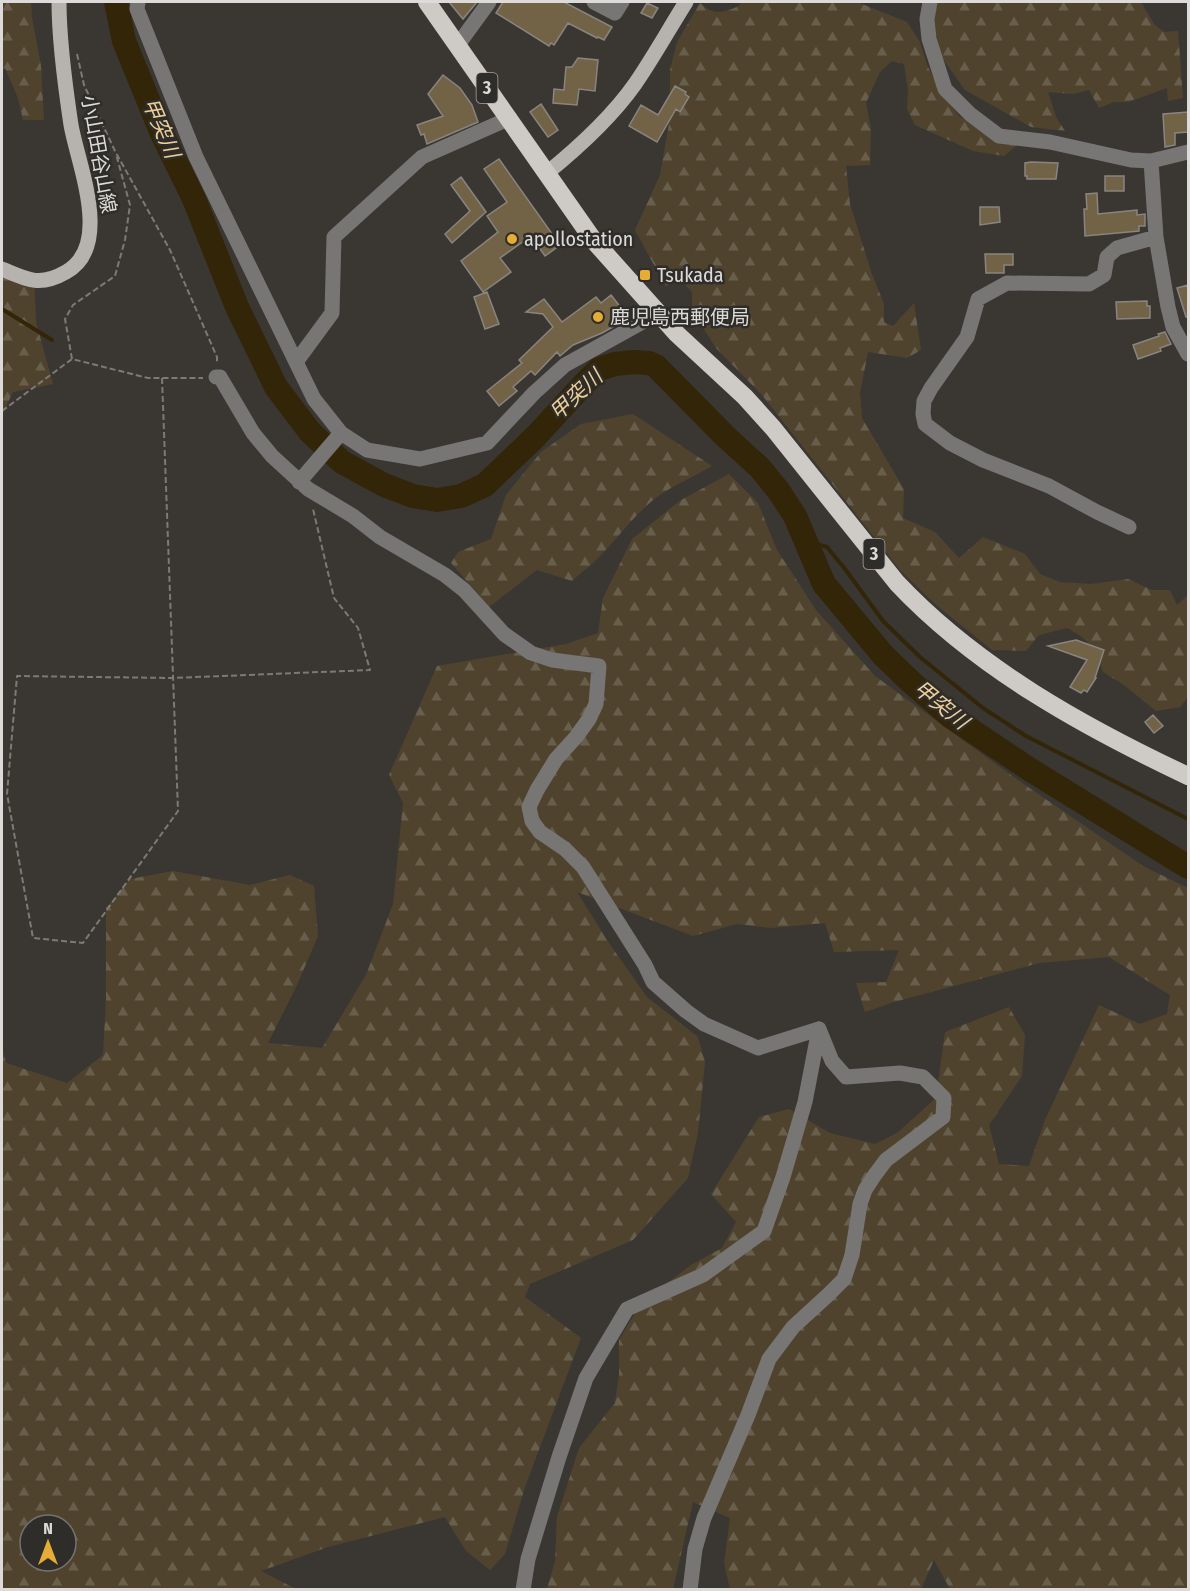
<svg xmlns="http://www.w3.org/2000/svg" width="1190" height="1591" font-family="'Fira Sans Condensed','Noto Sans JP',sans-serif">
	<defs>
		<pattern id="forest-firs" width="22" height="20" patternUnits="userSpaceOnUse" patternTransform="scale(1.5)"><rect width="22" height="20" fill="#4f432e"/><path d="M5 1l3.5 6h-7zM16 11l3.5 6h-7z" fill="#685e4c"/></pattern>
	</defs>
	<rect width="100%" height="100%" fill="#3a3733"/>
	<!-- forest -->
	<path fill="url(#forest-firs)" fill-rule="evenodd" d="M2 2H31L32 18 41 66 44 120H23L18 98 5 68 2 70Z
		M741 2H857L907 22 920 42 927 65 942 94 959 116 986 132 1017 145 1004 156 973 151 915 125 907 109 908 90 904 64 892 61 880 72 866 103 871 129 870 165 846 166 850 204 872 274 884 304V322L893 326 914 303 921 350 907 358 868 352 860 393 862 418 904 489 903 518 935 532 959 558 983 537 1025 554 1040 574 1060 582 1091 584 1128 579 1152 590H1170L1177 605 1188 595V567V697L1180 707 1156 711 1124 685 1103 672C1094 647 1091 641 1067 628L1039 635 1026 651 992 650 935 604 900 570 762 395 716 348 692 310V292L678 277 666 287 635 230 660 175 670 118V70L677 42 700 3C714 16 722 13 739 6Z
		M933 2H1141L1154 24 1164 32 1178 31 1183 98 1168 101 1167 88 1128 102H1114L1099 108 1089 90 1073 94 1048 92 1056 117 1065 131 1031 127 965 90 938 52Z
		M2 267 34 272 36 322 53 384 13 392 2 415Z
		M633 414 712 466C692 478 670 486 652 501 632 518 620 535 603 553 594 563 582 572 572 581L537 570 489 607 451 563 458 552 491 539 506 495 541 452 581 424Z
		M729 474 758 503 777 550 816 610 875 676 1015 778 1143 866 1188 888V1589H950L934 1560 921 1589H730L724 1563 730 1518 693 1502 673 1589H547L555 1561 557 1517 579 1448 615 1403 619 1374V1340L641 1303 691 1265 722 1248 736 1222 711 1194 759 1117 789 1109 830 1133 875 1144 897 1133 936 1098 945 1032 1009 1007 1025 1035 1022 1076 989 1125 999 1164 1029 1166 1045 1120 1099 1005 1140 1024 1167 1014 1170 995 1109 957 1039 963 894 1002 865 1012 856 983 886 982 899 950 834 952 825 923 770 928 737 924 693 936 577 892 611 946 647 997 698 1037 705 1062 698 1133 688 1178 633 1240 530 1284 525 1297 581 1338 525 1487 505 1554 490 1570 466 1551 445 1517 328 1547 261 1571 296 1589H2V1048L6 1063 67 1083 103 1055 106 999V908L130 879 173 871 250 885 290 875 314 886 318 936 297 985 268 1043 322 1048 366 975 393 904 403 803 389 775 437 666 566 644 598 633 603 598 632 539 681 500ZM30 1525H66V1561H30Z"/>
	<g fill="none" stroke-linecap="round" stroke-linejoin="round">
		<!-- stream -->
		<path stroke="#332508" stroke-width="4" d="M2 309 52 340
			M806 544 820 545 827 547 845 569 883 621 920 657 983 708 1026 736 1188 819"/>
		<!-- river -->
		<path stroke="#332508" stroke-width="24" d="M116 2 124 41 162 134 194 199 237 307 276 387 310 432 342 462 384 485 413 496 437 500 461 496 485 485 537 435 582 386 599 369 615 364 634 362 649 363 656 366 725 436 760 468 778 490 795 516 824 584 883 655 911 682 950 716 1029 769 1188 867"/>
	</g>
	<!-- building -->
	<path fill="#736346" stroke="#888581" stroke-width="1.5" d="M449 2H477L463 19Z
		M503 2H564L612 27 604 40 598 37 597 38 568 23 554 45 551 43 549 46 496 13Z
		M647 3 658 8 652 18 641 13Z
		M578 58 598 60 595 91 579 89 577 105 553 103 554 89 564 90 566 67H572Z
		M443 75 460 88 472 105 478 122 427 144 424 134 421 135 417 125 443 116 428 94Z
		M675 86 686 92 685 94 689 97 680 112 676 109 657 142 629 126 641 105 658 115Z
		M541 104 558 130 548 137 530 112Z
		M1188 112V132L1175 133V145L1165 147 1163 114Z
		M499 159 560 245 545 256 531 236 500 258 511 272 483 292 461 261 498 232 487 216 507 202 484 169Z
		M1031 162 1058 163 1056 179H1027V176H1025V163Z
		M1105 176H1124V191H1105Z
		M461 177 486 212 452 243 445 234 470 211 451 185Z
		M1097 193 1098 214 1137 210V215L1145 214V226H1139V231L1085 236 1084 209H1087L1086 194Z
		M980 207H999L1000 222 980 225Z
		M985 254H1013V265H1004V273H986Z
		M1188 285V317H1186L1177 288Z
		M487 292 499 324 485 329 474 297Z
		M611 295 629 318 602 333 573 345 560 356 557 352 535 375 531 371 513 387 517 391 499 406 487 391 522 363 519 360 553 327 543 314 526 312 544 299 562 322 596 297 601 303Z
		M1147 301V306H1150V318L1117 319 1116 302Z
		M1165 332 1171 344 1160 348 1161 351 1138 359 1133 345 1159 336 1158 334Z
		M1076 640 1104 650 1095 678H1096L1087 692 1084 690 1081 693 1070 687 1087 660 1048 646Z
		M1153 715 1163 726 1154 733 1145 722Z"/>
	<g fill="none" stroke-linecap="round" stroke-linejoin="round">
		<!-- path -->
		<path stroke="#7c7976" stroke-width="2" stroke-dasharray="6 3" stroke-linecap="butt" d="M77 54 84 85 115 151 170 250 217 357V362
			M72 359 65 319 73 305 115 276 125 240 130 205 116 154
			M162 378 178 811 83 943 33 938 7 794 17 676 173 678 370 670 358 628 334 598 313 509
			M2 411 72 359 148 378H203"/>
		<!-- minor -->
		<path stroke="#777674" stroke-width="15" d="M138 2 137 9 196 157 314 399 341 433 367 450 420 459 487 443 534 393 565 365 657 314
			M594 2 615 13 622 2
			M930 2 927 19 929 39 945 89 970 114 999 136 1050 142 1131 160 1151 161 1188 152
			M457 46 489 2
			M1151 161 1156 237 1168 307 1173 327 1188 354
			M296 362 332 313 334 237 422 157 510 118
			M216 377H220L253 433 272 456 308 489 353 516 380 537 445 575 464 590 504 634 531 653 552 660 599 666 596 704 589 719 576 737 556 759 537 790 529 807 532 821 540 832 565 849 583 867 645 965 653 982 686 1011 704 1024 758 1048 819 1029
			M299 482 341 433
			M1129 527 1097 512 1049 486 983 460 950 443 925 424 923 414 924 401 931 388 967 337 978 299 1007 283 1089 284 1104 275 1107 257 1117 248 1156 237
			M523 1590 528 1559 559 1457 586 1378 627 1309 703 1275 764 1231 783 1177 805 1102 819 1029
			M690 1590 695 1549 704 1518 748 1415 769 1359 793 1327 828 1295 844 1279 852 1255 860 1204 865 1190 874 1176 886 1160 943 1117 944 1098 923 1077 900 1073 846 1077 832 1061 819 1029"/>
		<!-- major -->
		<path stroke="#b6b3af" stroke-width="15" d="M547 173C579 147 611 118 635 84 653 58 669 29 686 2
			M2 269C27 280 40 287 66 272 113 246 78 165 71 125 65 85 59 42 59 2"/>
		<!-- highway -->
		<path stroke="#cecbc6" stroke-width="18" d="M427 2 594 241 677 334 745 397 773 428 897 583C977 668 1084 727 1188 776"/>
	</g>
	<!-- markers -->
	<g fill="#e6ad36" stroke="#2f2d29" stroke-width="2">
		<circle cx="512" cy="239" r="6"/>
		<rect x="639" y="269" width="12" height="12" rx="3"/>
		<circle cx="598" cy="317" r="6"/>
	</g>
	<g text-anchor="middle" dominant-baseline="central" stroke-width="5" stroke-linejoin="round" paint-order="stroke">
		<!-- shield labels -->
		<g fill="#2f2d29" stroke="#a9a7a4" stroke-width="1.5">
			<rect x="476.5" y="73" width="21" height="30" rx="4.5"/>
			<rect x="863.5" y="539" width="21" height="30" rx="4.5"/>
		</g>
		<g font-size="18" font-weight="bold" fill="#dddbd9">
			<text x="487" y="88">3</text>
			<text x="874" y="554">3</text>
		</g>
		<!-- street labels -->
		<g font-size="20" fill="#dddbd9" stroke="#2f2d29">
			<text transform="translate(99 154) rotate(80)">小山田谷山線</text>
		</g>
		<!-- poi labels -->
		<g font-size="20" fill="#dddbd9" stroke="#2f2d29" text-anchor="start">
			<text x="524" y="239">apollostation</text>
			<text x="657" y="275">Tsukada</text>
			<text x="610" y="317">鹿児島西郵便局</text>
		</g>
		<!-- water labels -->
		<g font-size="21" font-style="italic" fill="#edce99" stroke="#2f2d29">
			<text transform="translate(161 128) rotate(67)">甲突川</text>
			<text transform="translate(576 395) rotate(-43)">甲突川</text>
			<text transform="translate(941 705) rotate(39)">甲突川</text>
		</g>
	</g>
	<!-- border -->
	<rect width="1190" height="1591" fill="none" stroke="#dddbd9" stroke-width="6"/>
	<!-- north arrow -->
	<g transform="translate(48 1543)"><circle r="28" fill="#2f2d29" stroke="#75736f" stroke-width="1.5"/>
	<path d="M0-4.5L10 22L0 15L-10 22Z" fill="#e6ad36"/>
	<text y="-9" font-size="16" font-weight="bold" text-anchor="middle" fill="#dddbd9">N</text>
	</g>
</svg>
